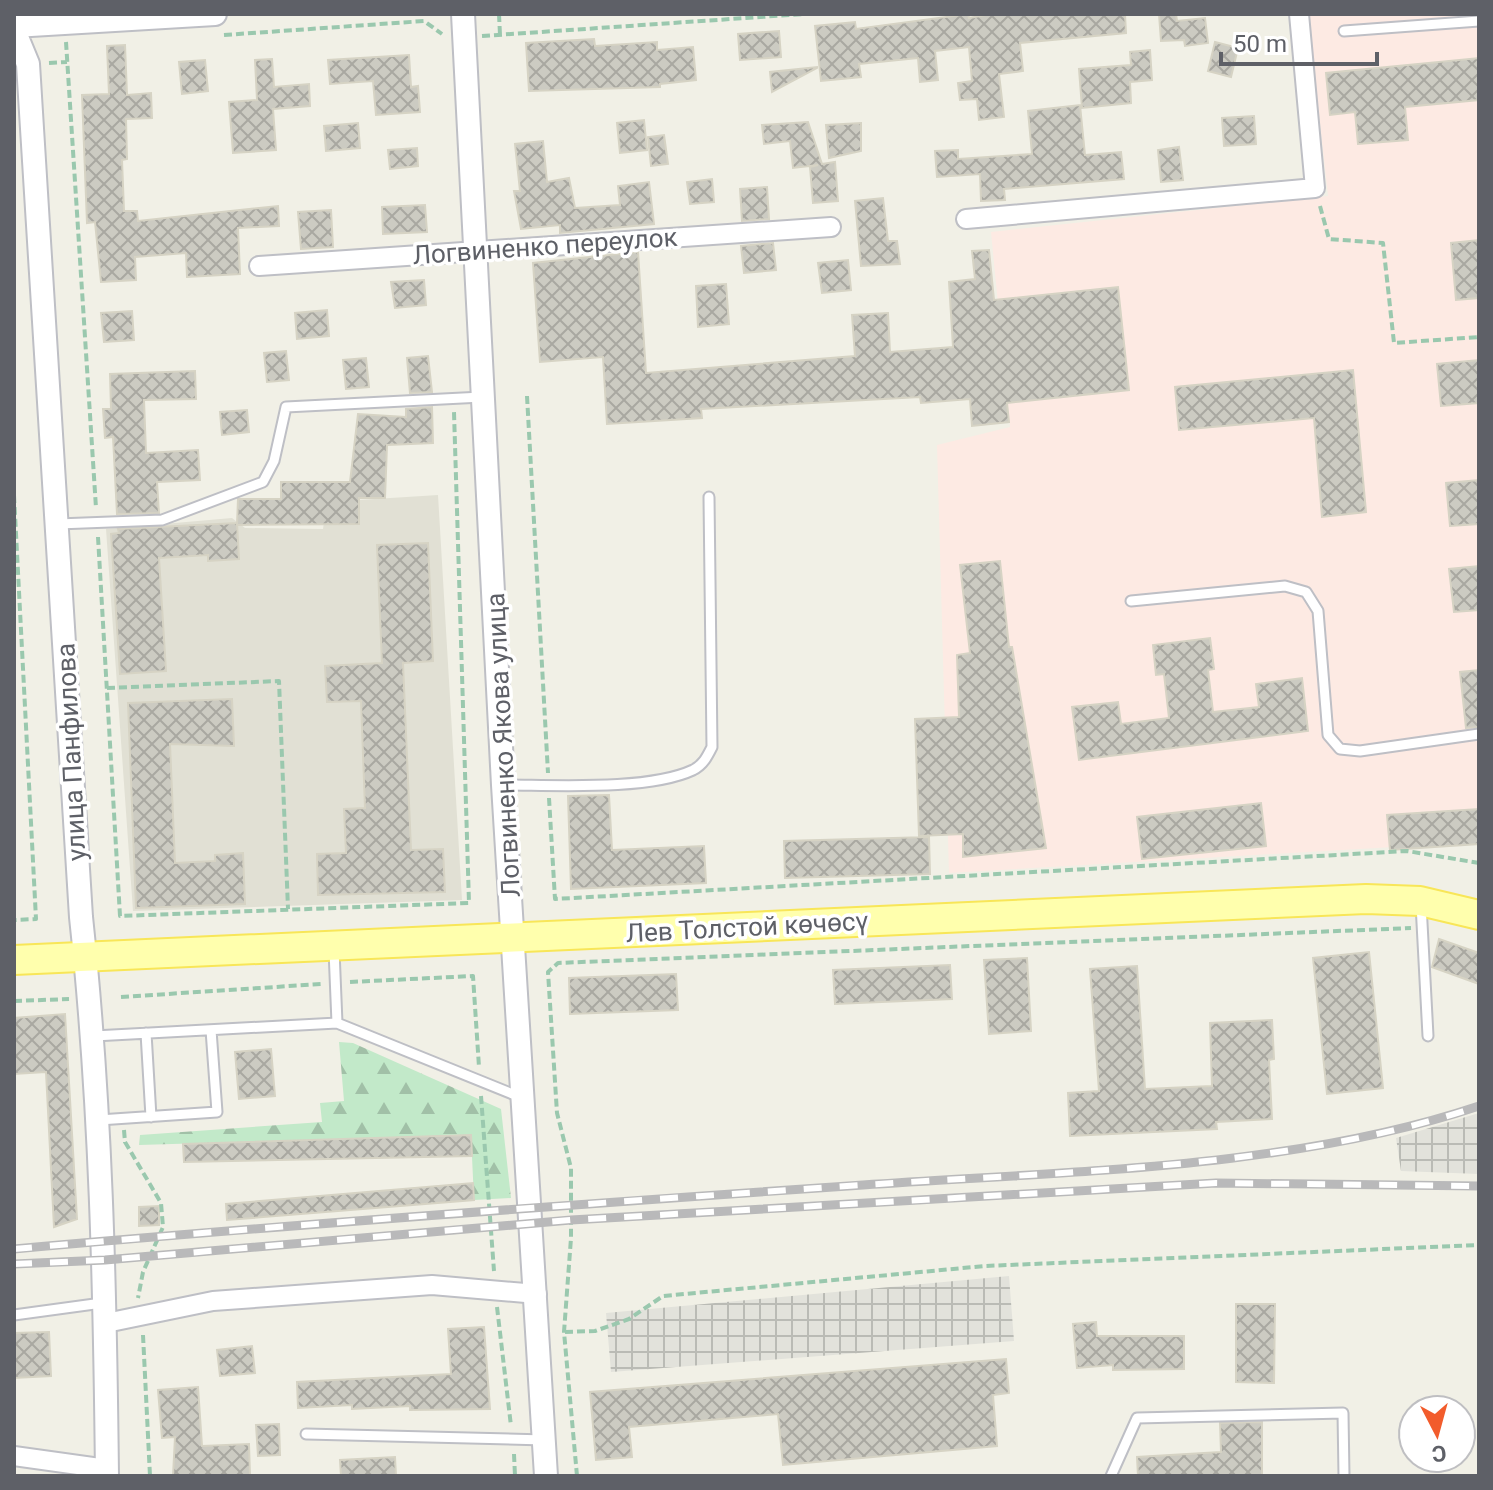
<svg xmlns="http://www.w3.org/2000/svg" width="1493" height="1490" font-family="Roboto,sans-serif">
	<defs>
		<pattern id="industrial-grid" width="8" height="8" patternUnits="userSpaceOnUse" patternTransform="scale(2)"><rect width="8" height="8" fill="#e2e2db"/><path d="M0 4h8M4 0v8" fill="none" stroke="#babbb5"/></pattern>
		<pattern id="forest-firs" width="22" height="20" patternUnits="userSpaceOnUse" patternTransform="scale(2)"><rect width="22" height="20" fill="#c2e9c9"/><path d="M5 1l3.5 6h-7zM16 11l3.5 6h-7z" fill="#a1c0a7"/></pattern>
		<pattern id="building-cross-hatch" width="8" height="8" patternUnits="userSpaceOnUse" patternTransform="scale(2)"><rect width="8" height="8" fill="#cccbc2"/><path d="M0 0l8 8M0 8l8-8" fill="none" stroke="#a9a8a1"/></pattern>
	</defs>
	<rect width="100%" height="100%" fill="#f1f0e6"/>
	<!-- industrial -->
	<path fill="url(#industrial-grid)" d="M1479 1113V1174L1401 1171 1396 1138Z
		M1009 1276 1014 1341 611 1372 606 1313Z"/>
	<!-- education -->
	<path fill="#e1e0d4" d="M438 495 462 900 133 911 106 529 232 518 245 528 323 529 327 502Z"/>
	<!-- medical -->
	<path fill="#fdeae3" d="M1479 14V842L949 873 937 445 1010 427 991 232 1328 196 1308 15Z"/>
	<!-- forest -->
	<path fill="url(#forest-firs)" d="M339 1042 353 1043 501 1109 511 1198 474 1200 471 1135 139 1145 140 1135 322 1122 320 1103 344 1101Z"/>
	<!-- building -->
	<path fill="url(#building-cross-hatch)" stroke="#d6d3c4" stroke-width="2" d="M968 14 969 18 991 14H1125L1126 33 1020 43 1023 71 999 74 1004 117 979 120 977 99 960 100 958 83 972 81 969 47 935 51 938 80 920 82 918 58 859 64 861 77 821 81 815 26 855 22 856 29Z
		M1159 14H1176L1177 21 1205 18 1208 43 1185 46 1184 40 1161 41Z
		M779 31 781 57 740 60 738 34Z
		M594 39 595 46 657 42V50L693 47 696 80 660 84V87L529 91 526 43Z
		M1215 42 1238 48 1231 77 1208 71Z
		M125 45 127 95 151 93 152 118 126 119 127 159 122 160 124 211H137L138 221 278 206 279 226 238 228 240 274 187 277 186 253 135 257 136 280 101 282 95 222 87 223 82 95 109 94 107 46Z
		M1150 50 1152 80 1130 82 1131 103 1082 108 1079 69 1131 65 1130 52Z
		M409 55 411 87 418 86 420 112 376 115 373 81 330 84 328 60Z
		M1479 58V100L1405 107 1408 140 1358 144 1355 112 1330 115 1326 73Z
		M272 59 274 87 309 84 310 106 273 109 276 150 233 153 229 102 257 100 255 60Z
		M205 60 208 91 182 94 179 62Z
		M817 67V68L772 92 770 72Z
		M1080 105 1085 155 1121 152 1124 179 1004 189 1005 200 981 201 980 174 937 177 935 151 958 150V159L1032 154 1028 111Z
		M1254 116 1256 144 1224 146 1222 118Z
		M644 120 647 150 620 153 617 123Z
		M808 122 822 164 835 162 838 201 813 203 810 167 818 165 793 168 790 141 764 144 762 125Z
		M358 123 360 148 326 151 324 126Z
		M861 123V151L829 158 826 125Z
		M664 135 668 164 651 166 648 137Z
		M543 141 547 182 569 178 575 208 620 205 618 186 649 182 654 224 560 233V225L521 229 514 191H520L515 144Z
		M1179 147 1183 180 1161 182 1158 150Z
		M417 148 418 166 390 169 388 150Z
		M712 179 714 202 690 204 687 182Z
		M767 187 769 219 742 221 740 189Z
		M883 198 888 241H897L900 264 861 266 855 201Z
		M425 205 427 232 383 234 382 207Z
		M331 210 333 247 301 249 298 212Z
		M1479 240V298L1456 300 1451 243Z
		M773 243 776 270 744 273 741 246Z
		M989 250 994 300 1118 287 1129 390 1007 403 1009 422 972 426 970 399 921 403 920 397 701 409 702 418 607 424 603 357 540 362 533 263 638 252 646 373 855 356 852 315 888 313 890 352 953 347 949 282 975 279 972 251Z
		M848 260 851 290 822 293 818 263Z
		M424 280 426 305 395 308 391 282Z
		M726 284 729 324 698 327 696 286Z
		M327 310 329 336 297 339 295 313Z
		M132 311 134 340 104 342 101 313Z
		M286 351 289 380 267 382 264 353Z
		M428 356 432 392 410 393 407 358Z
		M366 358 369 387 346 389 343 360Z
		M1479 360V403L1441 406 1437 364Z
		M1353 370 1366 512 1322 517 1314 418 1179 430 1175 387Z
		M195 371 196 399 144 400 146 453 198 450 200 480 157 482 159 513 117 514 113 437 105 438 103 409H111L110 374Z
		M432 407 433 443 387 445 385 498H359V524L237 525 238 499H281V482H350L358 414 406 417V409Z
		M247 410 249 432 222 435 220 412Z
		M1479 480V524L1450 526 1446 483Z
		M237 523 239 559 208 561V555L159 558 166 671 120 674 111 534 119 533 118 529Z
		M428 543 433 661 403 663 411 850 443 849 445 892 318 895 317 854 346 853 344 809 365 808 361 701 327 702 325 666 382 663 377 545Z
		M1000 561 1009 647H1012L1046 848 963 857V834L919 836 915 719 959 717 957 655 970 653 960 565Z
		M1479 566V610L1454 612 1449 569Z
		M1210 638 1214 669 1208 670 1213 712 1259 707 1256 684 1302 678 1308 731 1079 760 1072 707 1118 702 1121 724 1169 718 1164 674 1156 675 1153 645Z
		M1479 670V727L1466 728 1460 672Z
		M232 699 234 746 170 744 175 863 215 861V855L243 853 245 904 136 908 128 703Z
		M609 795 612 850 704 846 706 883 571 889 568 796Z
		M1261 803 1266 846 1142 859 1137 817Z
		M1479 809V844L1390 850 1387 815Z
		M929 837 930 874 785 878 784 841Z
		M1439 939 1479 953V984L1432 967Z
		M1369 952 1383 1088 1327 1094 1313 958Z
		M1027 958 1031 1031 989 1034 984 960Z
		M950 965 952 999 835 1004 833 970Z
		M1137 966 1145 1089 1212 1086 1210 1023 1272 1020 1274 1059 1269 1060 1272 1119 1216 1122 1217 1129 1070 1136 1068 1093 1099 1091 1090 969Z
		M676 974 678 1010 570 1014 569 978Z
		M65 1014 77 1219 54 1227 46 1072 14 1074V1018Z
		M271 1049 275 1096 239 1099 235 1052Z
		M471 1135 472 1156 184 1162 183 1144Z
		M473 1183 474 1200 227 1220 226 1204Z
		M159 1206V1225L139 1226V1207Z
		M1236 1304H1275L1274 1383 1236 1382Z
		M1096 1322 1097 1336H1184V1369L1113 1370V1365L1077 1368 1073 1324Z
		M484 1327 490 1409 410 1410V1406L352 1409V1405L298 1408 297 1382 451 1374 448 1329Z
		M49 1332 51 1376 14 1378V1333Z
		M252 1346 255 1373 220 1376 217 1350Z
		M1006 1359 1009 1393 993 1395 997 1446 783 1465 778 1414 629 1427 632 1457 596 1460 590 1392Z
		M198 1387 202 1446 249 1444 250 1476H173L175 1437 162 1438 158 1390Z
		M1262 1422V1476H1138L1137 1457 1221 1452 1220 1423Z
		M279 1424 280 1455 258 1456 256 1425Z
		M395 1457 396 1476H341L340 1460Z"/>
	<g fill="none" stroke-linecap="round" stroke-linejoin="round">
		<!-- service casing -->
		<g stroke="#bebfc5" stroke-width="13">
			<path id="service" d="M1344 31 1479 21
				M58 524 162 520 263 482 274 461 286 407 482 397
				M1131 601 1285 586 1306 592 1318 611 1328 735 1340 749 1360 751 1479 734
				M503 785C553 785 648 791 693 770 703 765 707 757 712 747L709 497
				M1421 904 1428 1036
				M334 950 337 1023
				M146 1033 151 1117
				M94 1036 337 1023 520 1097
				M99 1120 217 1112 211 1030
				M14 1315 102 1303
				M306 1434 545 1440
				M1111 1476 1137 1418 1343 1413 1344 1476"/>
		</g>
		<!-- minor casing -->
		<g stroke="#bebfc5" stroke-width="22">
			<path id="minor" d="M966 219 1315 188 1299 14
				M259 266 831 227
				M106 1323 213 1301 432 1285 537 1294
				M14 1456 107 1469"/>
		</g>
		<!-- tertiary casing -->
		<g stroke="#bebfc5" stroke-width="26">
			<path id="tertiary" d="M463 14 503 785 546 1476
				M14 26 215 14
				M14 30 28 64 81 917C101 1103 105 1289 107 1476"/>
		</g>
		<!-- primary casing -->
		<g stroke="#f8e658" stroke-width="32">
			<path id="primary" d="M14 960 1366 899 1420 901 1479 915"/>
		</g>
		<!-- path -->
		<path stroke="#9ac8ae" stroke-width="4" stroke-dasharray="8 4" stroke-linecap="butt" d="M499 14 500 35
			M224 35 424 21 442 34
			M482 36 804 14
			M66 42 96 508
			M49 63 67 62
			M1320 206 1329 239 1383 243 1394 343 1479 337
			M527 396 548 773
			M14 495 36 919 14 920
			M98 537 120 916 469 903 454 412
			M107 688 279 681 288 909
			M549 798 555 899 1407 851 1479 863
			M350 982 473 976 479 1067
			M121 997 321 984
			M14 1001 69 999
			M481 1096 494 1271
			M124 1130 125 1142 161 1203 163 1227 143 1272 138 1298
			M497 1307 511 1426
			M565 1332 595 1331 629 1319 663 1296 985 1266 1479 1245
			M143 1335 150 1476
			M514 1454 515 1476
			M577 1476 564 1332 571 1238V1168L557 1113 548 972 558 963 1411 928"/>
		<!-- service -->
		<use href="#service" stroke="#fff" stroke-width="9"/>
		<!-- minor -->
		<use href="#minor" stroke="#fff" stroke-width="18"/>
		<!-- tertiary -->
		<use href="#tertiary" stroke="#fff" stroke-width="22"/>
		<!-- primary -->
		<use href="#primary" stroke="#ffffad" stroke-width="28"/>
		<!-- rail casing -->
		<g stroke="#b9b9ba" stroke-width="9">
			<path id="rail" d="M14 1249C297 1224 580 1204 863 1185 1064 1171 1288 1170 1479 1106
				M14 1264 105 1260 571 1220 1216 1183 1479 1186"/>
		</g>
		<!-- rail -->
		<use href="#rail" stroke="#fff" stroke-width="6" stroke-dasharray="18" stroke-linecap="butt"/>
	</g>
	<g text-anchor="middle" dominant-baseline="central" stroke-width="7" stroke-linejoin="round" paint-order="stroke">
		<!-- street labels -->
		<g font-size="26" fill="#5e6067" stroke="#fff">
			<text transform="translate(545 246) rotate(-4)">Логвиненко переулок</text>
			<text transform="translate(503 745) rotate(-93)">Логвиненко Якова улица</text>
			<text transform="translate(71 752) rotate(-93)">улица Панфилова</text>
			<text transform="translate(747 927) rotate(-3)">Лев Толстой көчөсү</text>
		</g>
	</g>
	<!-- border -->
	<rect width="1493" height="1490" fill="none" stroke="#5e6067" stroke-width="32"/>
	<!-- north arrow -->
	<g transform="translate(1437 1434) rotate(174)"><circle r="38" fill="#ffffff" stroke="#bfbfc2" stroke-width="2"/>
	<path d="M0-6L14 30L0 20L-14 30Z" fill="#f25c2c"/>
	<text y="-12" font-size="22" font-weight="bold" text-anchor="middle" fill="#5e6067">С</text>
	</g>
	<!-- scale -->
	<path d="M1221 52v12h156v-12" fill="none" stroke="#5e6067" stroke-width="4"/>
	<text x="1233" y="52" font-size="24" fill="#5e6067" stroke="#ffffff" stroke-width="6" paint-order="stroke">50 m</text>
</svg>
